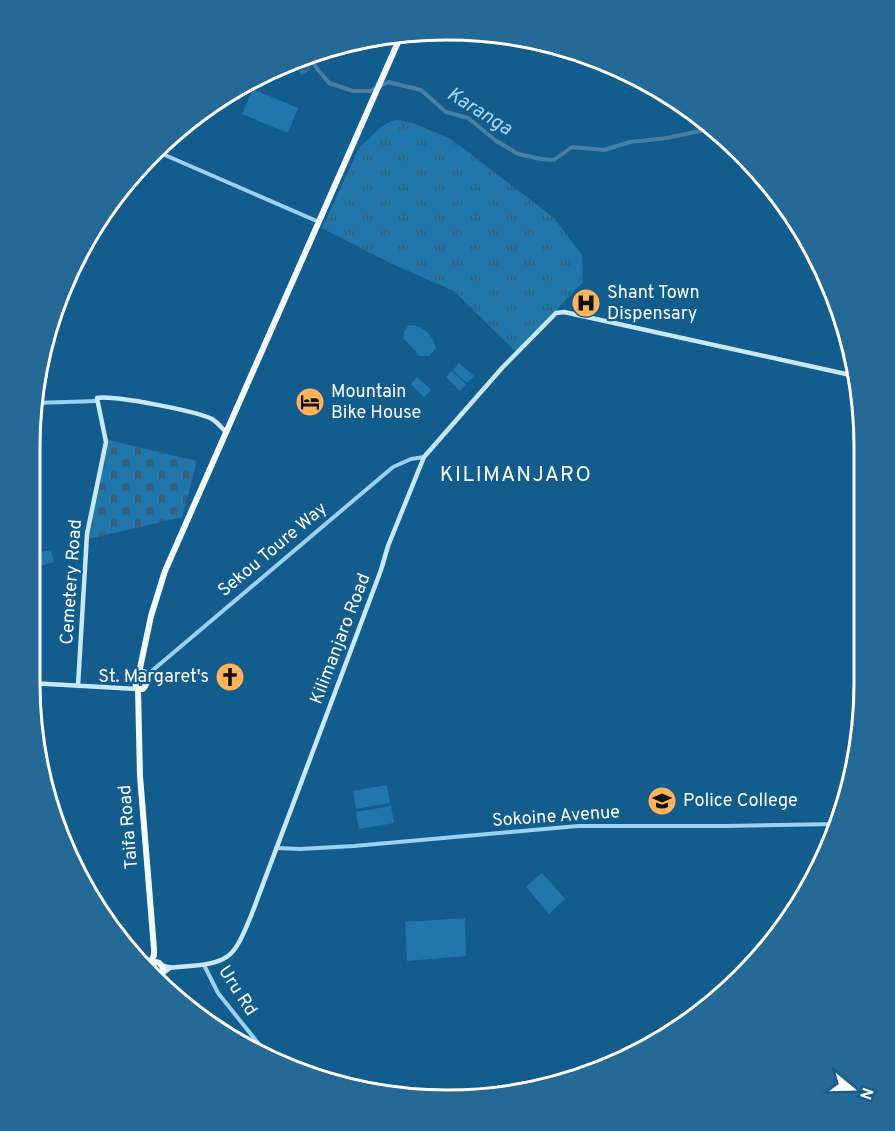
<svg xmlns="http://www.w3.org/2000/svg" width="895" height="1131" font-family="Overpass,sans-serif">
	<defs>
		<pattern id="grass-tufts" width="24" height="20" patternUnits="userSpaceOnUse" patternTransform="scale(1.5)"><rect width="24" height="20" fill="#2177ab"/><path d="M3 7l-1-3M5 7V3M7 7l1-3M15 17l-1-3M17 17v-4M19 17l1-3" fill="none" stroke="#395f77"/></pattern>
		<pattern id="forest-firs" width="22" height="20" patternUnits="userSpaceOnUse" patternTransform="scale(1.5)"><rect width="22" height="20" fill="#2177ab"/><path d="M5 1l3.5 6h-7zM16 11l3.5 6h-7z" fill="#395f77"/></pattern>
		<pattern id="cemetery-stones" width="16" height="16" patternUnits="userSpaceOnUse" patternTransform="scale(1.5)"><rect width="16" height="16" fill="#2177ab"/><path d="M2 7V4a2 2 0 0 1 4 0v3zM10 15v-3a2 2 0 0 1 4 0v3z" fill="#395f77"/></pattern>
	</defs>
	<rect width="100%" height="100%" fill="#125d8e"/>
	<!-- grass -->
	<path fill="url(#grass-tufts)" d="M398 120 413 123 451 139 554 218 582 255 583 282 516 352 454 291 390 263 322 228 359 148 381 127 391 121Z"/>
	<!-- forest -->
	<path fill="url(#forest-firs)" d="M315 52 309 71 301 75 299 70 300 61 297 59Z"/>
	<!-- cemetery -->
	<path fill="url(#cemetery-stones)" d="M108 440 197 461 182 517 88 539 90 517Z"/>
	<!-- green -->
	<path fill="#2177ab" d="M253 89 298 108 288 133 242 114Z
		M409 325C422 324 434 336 436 348L429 356H420L403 338 404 331Z
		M459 363 474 376 467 383 453 370Z
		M452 371 466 384 460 391 446 377Z
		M417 377 431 390 424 397 411 384Z
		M51 550 54 562 31 568 30 555Z
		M387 785 390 803 356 809 353 791Z
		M391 806 394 823 359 829 356 812Z
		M542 873 565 899 549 914 526 887Z
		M465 918 466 956 407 961 405 922Z"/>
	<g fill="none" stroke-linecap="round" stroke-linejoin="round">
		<!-- river -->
		<path stroke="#487fa2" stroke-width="4" d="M308 54 318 70 329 83 353 91H370L388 82 421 90 446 112 468 118 495 140 518 154 541 159 554 160 572 147 604 150 630 142 667 138 704 130 721 134"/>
		<!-- tertiary -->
		<path stroke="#9cd1f1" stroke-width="4" d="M158 152 319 222
			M34 403 97 401
			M147 675 393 467 411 459 424 457
			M276 848 300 849 354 846 578 826H725L839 824
			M204 965 218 993 270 1058"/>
		<!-- secondary -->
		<path stroke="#cae8fc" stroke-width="4.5" d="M30 683 137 689
			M78 686 87 534 106 442 97 398C114 395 196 411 212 419 217 422 221 427 226 432
			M161 965C171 969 179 967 190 966 233 963 235 953 251 916L381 570 388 546 424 457 502 368 556 313 564 312 855 376
			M162 974 170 968"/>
		<!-- trunk -->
		<path stroke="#f2faff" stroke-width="6" d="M144 672C150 678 147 684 143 689H137C134 684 136 677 139 673Z
			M139 673 151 616 165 571 402 33
			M138 689 140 776 154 949V955L150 964
			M147 970a8 8 0 1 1 16 0a8 8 0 1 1-16 0Z"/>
	</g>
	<!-- icons -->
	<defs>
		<g id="hospital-disc" transform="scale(1.5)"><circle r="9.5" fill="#ffb45c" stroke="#125d8e"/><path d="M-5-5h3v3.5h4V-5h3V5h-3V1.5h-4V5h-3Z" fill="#111"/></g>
		<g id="hotel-disc" transform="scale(1.5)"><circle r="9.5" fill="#ffb45c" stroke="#125d8e"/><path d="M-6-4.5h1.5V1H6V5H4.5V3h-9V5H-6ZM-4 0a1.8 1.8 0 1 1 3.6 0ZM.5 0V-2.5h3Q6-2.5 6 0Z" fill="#111"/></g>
		<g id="church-disc" transform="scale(1.5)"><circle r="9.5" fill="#ffb45c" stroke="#125d8e"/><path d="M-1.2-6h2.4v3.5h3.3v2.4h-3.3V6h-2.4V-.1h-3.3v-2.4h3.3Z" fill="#111"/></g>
		<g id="university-disc" transform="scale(1.5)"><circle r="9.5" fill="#ffb45c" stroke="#125d8e"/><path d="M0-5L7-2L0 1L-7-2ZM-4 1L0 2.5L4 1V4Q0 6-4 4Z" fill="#111"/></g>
	</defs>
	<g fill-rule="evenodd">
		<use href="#hospital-disc" x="586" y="303"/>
		<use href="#hotel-disc" x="310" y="402"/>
		<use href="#church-disc" x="230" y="677"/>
		<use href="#university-disc" x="662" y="801"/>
	</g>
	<g text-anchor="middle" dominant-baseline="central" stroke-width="4.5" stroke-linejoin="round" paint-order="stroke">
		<!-- poi labels -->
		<g font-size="18" fill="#fff" stroke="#125d8e" text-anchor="start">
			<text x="607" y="293">Shant Town<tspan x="607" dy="21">Dispensary</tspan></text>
			<text x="331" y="392">Mountain<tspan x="331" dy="21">Bike House</tspan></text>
			<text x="209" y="677" text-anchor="end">St. Margaret's</text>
			<text x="683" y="801">Police College</text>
		</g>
		<!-- street labels -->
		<g font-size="18" fill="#fff" stroke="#125d8e">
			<text transform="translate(273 550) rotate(-40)">Sekou Toure Way</text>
			<text transform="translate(72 582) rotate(-86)">Cemetery Road</text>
			<text transform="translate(341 639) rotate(-69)">Kilimanjaro Road</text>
			<text transform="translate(556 817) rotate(-4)">Sokoine Avenue</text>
			<text transform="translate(129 827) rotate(-95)">Taifa Road</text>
			<text transform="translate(237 991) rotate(57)">Uru Rd</text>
		</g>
		<!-- water labels -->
		<g font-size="20" font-style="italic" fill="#a8daf8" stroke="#125d8e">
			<text transform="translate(479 112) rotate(32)">Karanga</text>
		</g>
		<!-- quarter labels -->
		<g font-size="21" letter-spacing="1.5" fill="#fff" stroke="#125d8e">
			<text x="516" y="475">KILIMANJARO</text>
		</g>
	</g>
	<!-- crop -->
	<path d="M0 0H895V1131H0ZM447 40H447A407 407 0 0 1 854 447V683A407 407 0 0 1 447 1090H447A407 407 0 0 1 40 683V447A407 407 0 0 1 447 40Z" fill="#256a97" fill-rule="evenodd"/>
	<path fill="none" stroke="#fff" stroke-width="3" d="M447 40H447A407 407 0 0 1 854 447V683A407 407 0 0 1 447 1090H447A407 407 0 0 1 40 683V447A407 407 0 0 1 447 40Z"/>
	<!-- north arrow -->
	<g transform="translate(853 1089) rotate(109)" stroke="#125d8e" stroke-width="4.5" paint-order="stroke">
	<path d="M0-4.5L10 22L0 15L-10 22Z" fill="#ffffff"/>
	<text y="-9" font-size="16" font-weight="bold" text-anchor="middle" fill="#ffffff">N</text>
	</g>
</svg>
